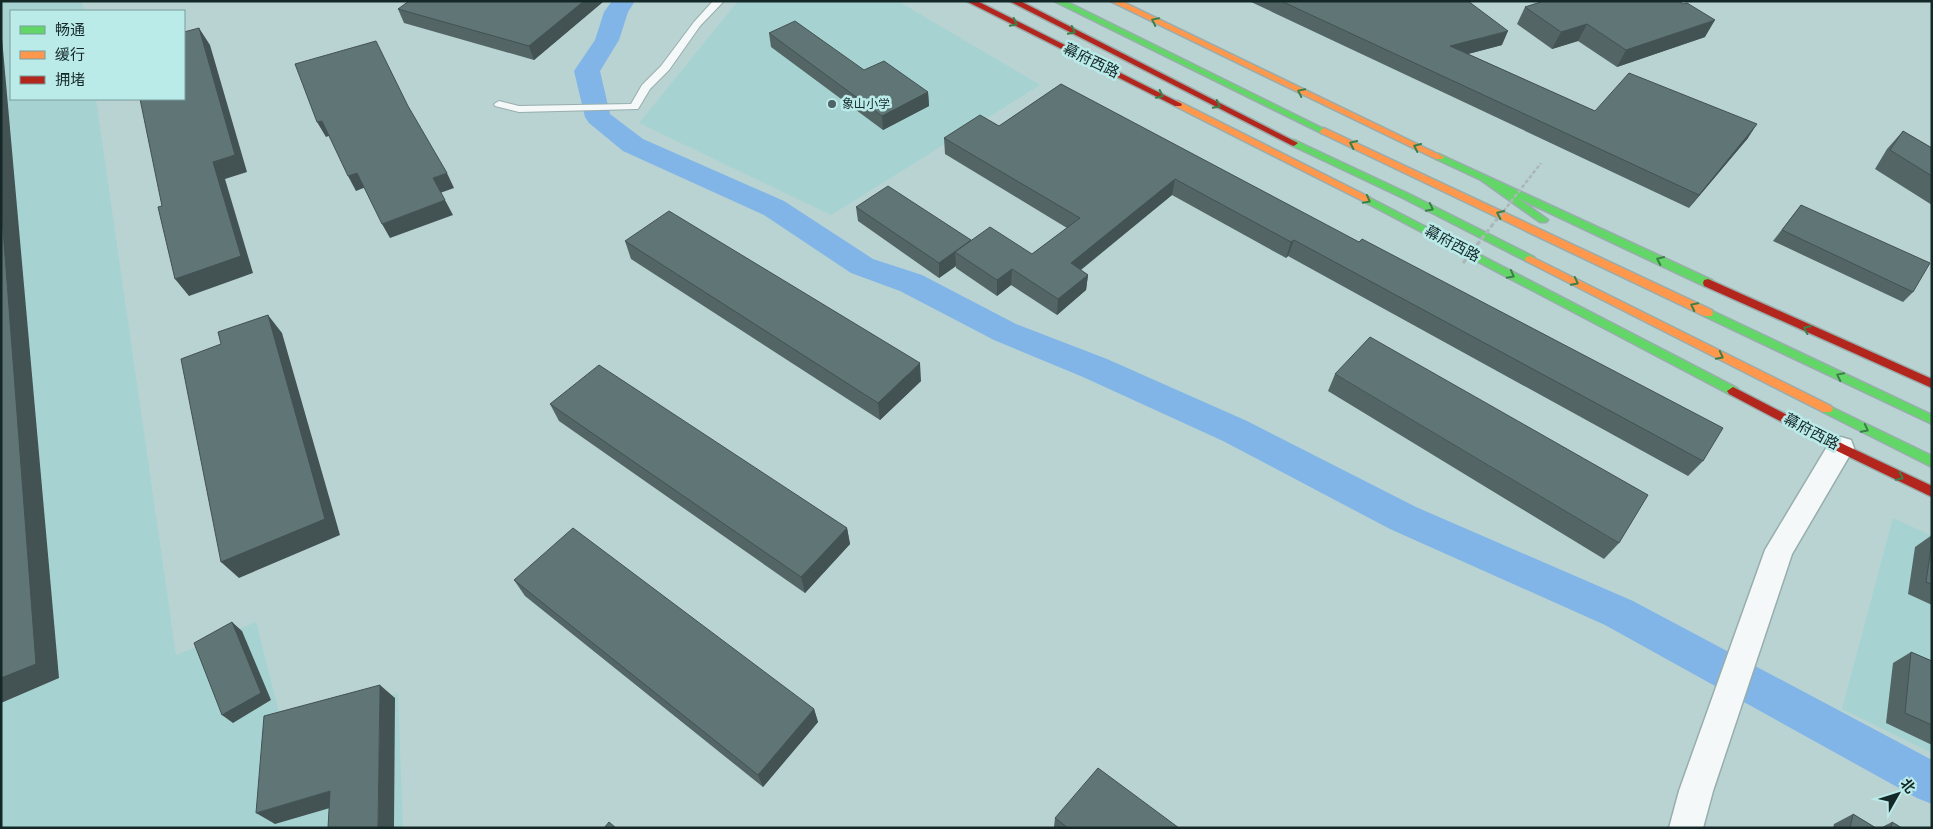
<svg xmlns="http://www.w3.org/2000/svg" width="1933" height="829" font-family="Spectral,'Noto Sans SC',serif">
	<rect width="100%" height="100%" fill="#b8d3d2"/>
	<!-- built -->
	<path fill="#a6d3d1" d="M1 1H82L84 11H11V99H96L176 655 256 622 284 732 398 693 403 828H1Z
		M738 1H898L1040 85 831 215 639 123Z
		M1893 518 1932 536V753L1842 709Z"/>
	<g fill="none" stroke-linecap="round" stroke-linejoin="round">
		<!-- canal -->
		<path fill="#81b5e8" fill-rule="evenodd" d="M612 1H635L628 12 619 40 600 71 610 114 643 139 784 201 873 259 922 275 1016 324 1107 359 1247 421 1416 507 1633 601 1932 760V804L1917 798 1605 625 1390 529 1223 441 1083 377 994 340 900 291 851 273 764 215 623 151 589 123 585 117 574 71 595 40 604 12Z"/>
		<!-- lane casing -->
		<g stroke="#98adac" stroke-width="2">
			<path id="lane" d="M713 1H724L700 26 669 70 650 89 638 109 519 112 495 106 494 104 499 101 519 106 631 104 642 85 661 66 694 22Z"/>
		</g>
		<!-- street casing -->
		<g stroke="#98adac" stroke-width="3">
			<path id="street" d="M1841 437 1851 440 1854 448 1792 554 1713 791 1703 828H1669L1679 791 1765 550 1831 440Z"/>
		</g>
		<!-- fast casing -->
		<g stroke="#98adac" stroke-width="3">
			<path id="fast" d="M1054 1H1065L1328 131 1324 134 1321 133Z
				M1294 140 1409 194 1534 257 1535 259 1534 261H1526L1403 198 1291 145V141Z
				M1439 154 1712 280 1713 283 1712 286H1704L1518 198 1548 220 1546 222H1540L1481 180 1436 159V155Z
				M1366 196 1737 388 1739 391 1733 395 1729 394 1363 201V197Z
				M1708 309 1932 415V424L1704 316 1703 313 1704 310Z
				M1827 405 1932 456V467L1823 412 1821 409 1823 406Z"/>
		</g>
		<!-- slow casing -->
		<g stroke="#98adac" stroke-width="3">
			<path id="slow" d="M1110 1H1121L1444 157 1442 159H1436Z
				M1178 101 1369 197 1371 199 1366 202 1363 201 1175 106V102Z
				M1324 128 1712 310 1713 313 1712 316H1704L1321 133 1320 131Z
				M1530 256 1831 406 1833 409 1831 412H1823L1526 261 1525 259 1526 257Z"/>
		</g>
		<!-- jam casing -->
		<g stroke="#98adac" stroke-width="3">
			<path id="jam" d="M966 1H977L1182 104 1181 106H1175Z
				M1009 1H1020L1298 143 1294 146 1291 145Z
				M1708 279 1932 379V388L1704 286 1703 283 1704 280Z
				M1733 387 1845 445 1932 486V497L1837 451 1729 394 1727 391Z"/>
		</g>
		<!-- lane -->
		<use href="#lane" fill="#f4f8f8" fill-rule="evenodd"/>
		<!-- street -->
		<use href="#street" fill="#f4f8f8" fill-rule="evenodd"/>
		<!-- fast -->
		<use href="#fast" fill="#63d668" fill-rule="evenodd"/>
		<!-- slow -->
		<use href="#slow" fill="#ff974d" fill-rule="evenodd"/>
		<!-- jam -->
		<use href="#jam" fill="#b3261e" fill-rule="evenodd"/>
		<!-- path-bridge-far1 -->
		<path stroke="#acb6b6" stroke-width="2.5" stroke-dasharray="4 2" stroke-linecap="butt" d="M1496 221 1541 163"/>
		<!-- path-bridge -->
		<path stroke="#acb6b6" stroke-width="3" stroke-dasharray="5 2.5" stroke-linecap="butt" d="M1463 263 1497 219"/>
	</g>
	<!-- wall -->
	<path fill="#536565" d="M604 1 534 60 404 23 398 9Z
		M1249 1H1347L1502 45 1468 54 1595 111 1748 138 1689 208Z
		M1525 7 1705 37 1617 67 1578 41 1552 49 1517 24Z
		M769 33 864 70 928 92 929 106 883 130 771 47Z
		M1061 84 1703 461 1688 476 1288 256 1286 258 1172 195 1081 270 1088 275 1086 290 1057 315 1011 285 997 296 956 268V266L939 278 858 221 856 207 971 240V241L1032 254 1067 228 945 154 944 138 999 126Z
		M1903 131 1932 148V205L1875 169 1887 149Z
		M1801 205 1913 292 1903 302 1773 241Z
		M625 241 921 381 880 420 631 259Z
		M1335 374 1619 543 1604 559 1328 391Z
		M550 404 847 528 850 544 805 593 559 421Z
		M1932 535V605L1908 594 1915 547Z
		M514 580 814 709 818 722 763 787 525 596Z
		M1911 652 1932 661V745L1886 723 1893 663Z
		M1853 814 1876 828H1833L1834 824Z
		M1055 818 1179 828H1055L1054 827Z
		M1892 822 1902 828H1880Z"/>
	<!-- shaded-wall -->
	<path fill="#435253" d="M584 1H604L534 60 529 46Z
		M1715 20 1705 37 1617 67 1626 50Z
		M1587 24 1578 41 1552 49 1561 32Z
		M1 27 59 678 1 703Z
		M199 28 210 45 247 172 225 179 253 273 189 296 175 279Z
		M1508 31 1502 45 1445 60 1450 46Z
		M928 92 929 106 883 130 882 116Z
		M322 121 331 135 326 137 317 122Z
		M1757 124 1748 138 1689 208 1699 195Z
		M357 173 366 187 356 191 348 176Z
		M447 173 454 188 440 193 433 178Z
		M1175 179 1172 195 1069 279 1071 263Z
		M445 200 453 215 390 238 382 224Z
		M971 240V254L955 252 956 266 939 278V263Z
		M1294 240 1288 256 1286 258 1291 242Z
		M1012 269 1011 285 997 296V280Z
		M1088 275 1086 290 1057 315 1058 299Z
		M268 315 282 333 340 535 239 578 221 562Z
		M920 363 921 381 880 420 878 403Z
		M847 528 850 544 805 593 801 577Z
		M232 622 242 631 271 700 233 723 222 715Z
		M380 685 395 698 394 828H378Z
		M814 709 818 722 763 787 758 775Z
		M330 791 347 803 275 824 256 813Z"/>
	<!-- building -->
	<path fill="#607576" stroke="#435253" d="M409 1H584L529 46 398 9Z
		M1281 1H1347L1349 2 1354 1H1468L1508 31 1450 46 1595 111 1629 73 1757 124 1699 195Z
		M1544 1H1679L1683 4 1687 3 1715 20 1626 50 1587 24 1561 32 1525 7Z
		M795 21 864 70 884 61 928 92 882 116 769 33Z
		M199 28 235 155 213 162 241 256 175 279 158 207 162 206 140 99H184V32Z
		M376 41 408 106 447 173 433 178 445 200 382 224 357 173 348 176 322 121 317 122 295 64Z
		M1061 84 1359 242 1362 239 1723 428 1703 461 1294 240 1291 242 1175 179 1071 263 1088 275 1058 299 1012 269 997 280 955 252 990 227 1032 254 1080 218 944 138 980 115 999 126Z
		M1903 131 1932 148V176L1890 150Z
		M888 186 971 240 939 263 856 207Z
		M1 202 36 664 1 678Z
		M1801 205 1930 263 1913 292 1782 230Z
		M669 211 920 363 878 403 625 241Z
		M268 315 325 519 221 562 181 359 221 344 218 332Z
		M1370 337 1648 495 1619 543 1335 374Z
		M599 365 847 528 801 577 550 404Z
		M573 528 814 709 758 775 514 580Z
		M1932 541V584L1926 582Z
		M232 622 261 693 222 715 194 643Z
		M1911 652 1932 661V725L1905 713Z
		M380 685 378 828H328L330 791 256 813 264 716Z
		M1098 768 1179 828H1068L1055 818Z
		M1853 814 1876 828H1850Z
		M609 822 616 828H604Z
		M1892 822 1902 828H1891Z"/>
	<!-- one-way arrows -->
	<defs><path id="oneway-chevron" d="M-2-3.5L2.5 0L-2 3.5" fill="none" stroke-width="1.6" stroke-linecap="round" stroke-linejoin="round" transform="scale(1.25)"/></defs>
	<g stroke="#3c7f48">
		<use href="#oneway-chevron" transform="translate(1155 21) rotate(-154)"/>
		<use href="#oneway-chevron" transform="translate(1014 23) rotate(26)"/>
		<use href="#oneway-chevron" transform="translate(1072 31) rotate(27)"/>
		<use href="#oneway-chevron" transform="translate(1301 92) rotate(-154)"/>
		<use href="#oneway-chevron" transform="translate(1160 95) rotate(26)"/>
		<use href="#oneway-chevron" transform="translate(1217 105) rotate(27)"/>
		<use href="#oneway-chevron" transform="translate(1353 144) rotate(-155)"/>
		<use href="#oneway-chevron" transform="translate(1417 147) rotate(-155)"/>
		<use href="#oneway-chevron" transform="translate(1367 200) rotate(28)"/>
		<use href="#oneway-chevron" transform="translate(1430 208) rotate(27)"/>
		<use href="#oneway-chevron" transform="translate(1500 214) rotate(-155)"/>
		<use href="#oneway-chevron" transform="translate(1660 260) rotate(-155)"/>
		<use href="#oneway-chevron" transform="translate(1511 275) rotate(28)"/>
		<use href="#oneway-chevron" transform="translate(1575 282) rotate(27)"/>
		<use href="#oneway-chevron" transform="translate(1694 306) rotate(-154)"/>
		<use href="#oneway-chevron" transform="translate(1807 329) rotate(-155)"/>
		<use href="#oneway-chevron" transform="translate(1720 356) rotate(27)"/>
		<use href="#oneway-chevron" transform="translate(1840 376) rotate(-154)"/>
		<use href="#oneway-chevron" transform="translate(1865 429) rotate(27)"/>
		<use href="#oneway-chevron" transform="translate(1900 477) rotate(26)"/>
	</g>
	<!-- markers -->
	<circle fill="#4e6464" stroke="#baebe9" stroke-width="2" cx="832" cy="104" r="5"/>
	<g text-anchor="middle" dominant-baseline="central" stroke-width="5" stroke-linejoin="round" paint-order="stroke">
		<!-- far-poi labels -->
		<g font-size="12" fill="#152828" stroke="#baebe9" text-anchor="start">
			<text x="842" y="104">象山小学</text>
		</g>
		<!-- street labels -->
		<g font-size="15" fill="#152828" stroke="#baebe9">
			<text transform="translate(1091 61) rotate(26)">幕府西路</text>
			<text transform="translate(1452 244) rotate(28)">幕府西路</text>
			<text transform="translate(1811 432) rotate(28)">幕府西路</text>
		</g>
	</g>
	<!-- border -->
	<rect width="1933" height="829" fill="none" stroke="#152828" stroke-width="5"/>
	<!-- legend -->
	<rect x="10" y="10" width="175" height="90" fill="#baebe9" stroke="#789d9c"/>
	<rect x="20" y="26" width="25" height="8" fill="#63d668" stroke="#789d9c"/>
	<text x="55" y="35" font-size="15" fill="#152828">畅通</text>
	<rect x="20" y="51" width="25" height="8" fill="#ff974d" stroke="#789d9c"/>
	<text x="55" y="60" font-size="15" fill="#152828">缓行</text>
	<rect x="20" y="76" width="25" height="8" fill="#b3261e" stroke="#789d9c"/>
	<text x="55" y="85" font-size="15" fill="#152828">拥堵</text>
	<!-- north arrow -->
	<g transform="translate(1898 794) rotate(51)" stroke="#baebe9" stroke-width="4" paint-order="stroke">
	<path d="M0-4L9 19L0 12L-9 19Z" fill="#152828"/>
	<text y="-8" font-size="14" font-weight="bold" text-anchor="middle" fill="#152828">北</text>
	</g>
</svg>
